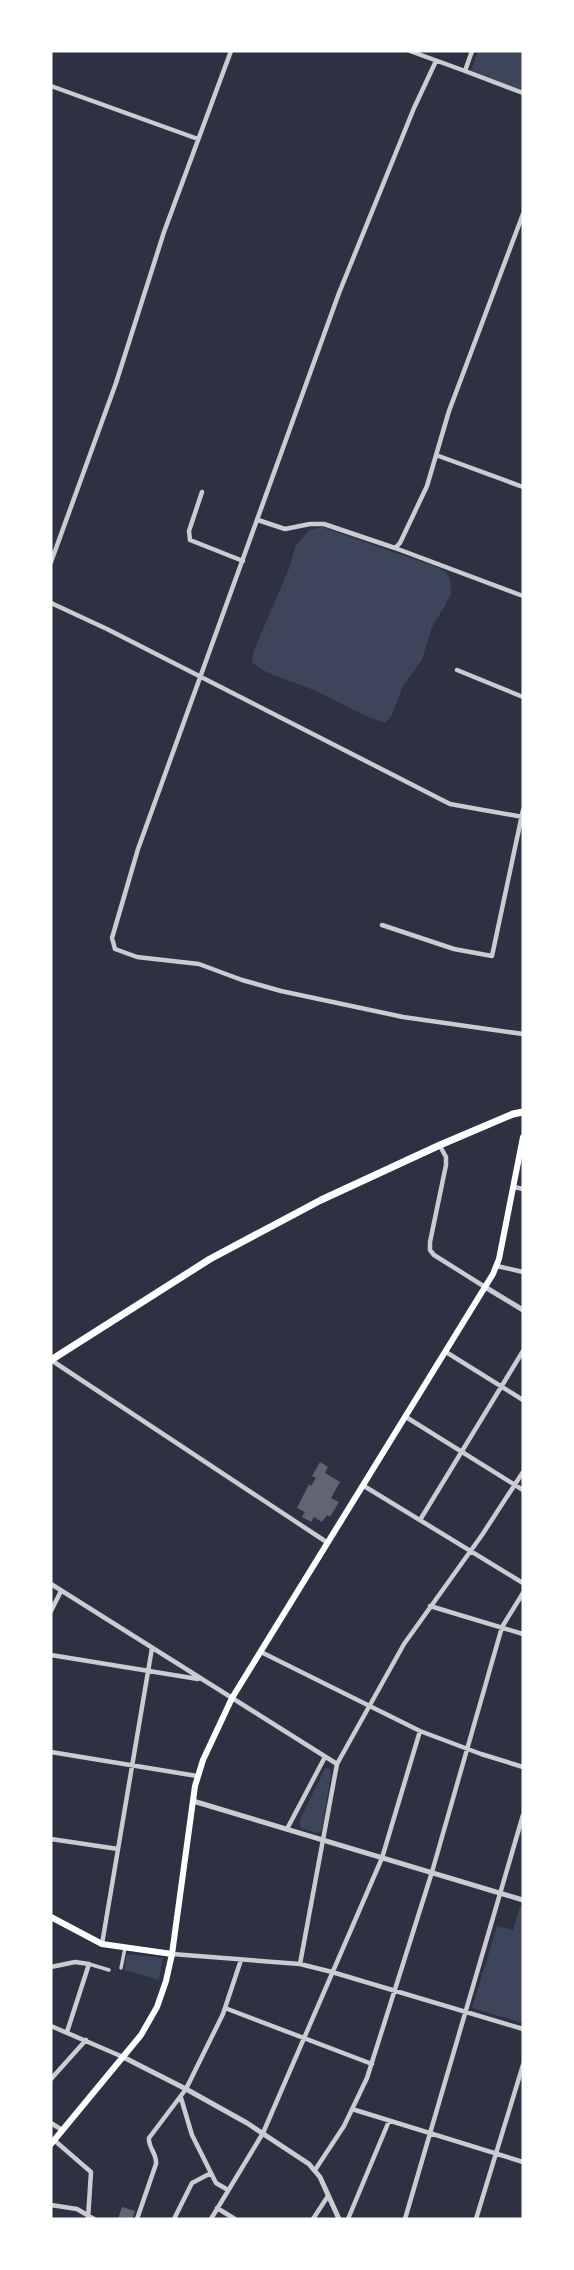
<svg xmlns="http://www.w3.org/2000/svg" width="574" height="2270" font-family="'DM Sans',sans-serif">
	<rect width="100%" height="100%" fill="#2d3142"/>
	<!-- green -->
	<path fill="#3c4559" d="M478 51H523V91L470 73Z
		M322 527 434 566 446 572 450 580 451 593 445 606 432 627 422 660 403 686 391 717 385 723C359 715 336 700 311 689 291 680 268 677 252 662L254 650 290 566 295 547 309 530Z
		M325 1768 330 1769 331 1775 322 1828 320 1832 316 1833 301 1828 299 1822Z
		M520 1906 523 1907V2023L472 2008 497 1926 513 1930Z
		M127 1954 163 1958 159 1980 124 1970Z"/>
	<!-- building -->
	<path fill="#626471" d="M320 1462 328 1467 325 1473 340 1482 331 1498 339 1502 330 1517 327 1515 322 1522 314 1517 311 1522 302 1517 305 1512 297 1508 309 1484 311 1486 316 1478 312 1476Z
		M122 2207 135 2211 132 2219H118Z"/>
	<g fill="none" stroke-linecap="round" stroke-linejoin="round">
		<!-- pedestrian -->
		<path stroke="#caccd0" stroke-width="3.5" d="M89 1964 109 1970
			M121 1968 125 1948"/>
		<!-- minor -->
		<path stroke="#caccd0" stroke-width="4.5" d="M410 51 465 71 472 51
			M436 61 414 108 339 293 138 849 112 938 115 949 137 957 199 964 242 980 281 991 403 1017 523 1034
			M465 71 523 93
			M51 86 198 139
			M436 455 523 487
			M202 492 189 531 190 540 243 561
			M258 520 285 529 310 524H324L395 548 400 543 427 486 449 411 523 214
			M395 548 523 596
			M51 562 116 383 164 232 231 51
			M51 603 107 629 450 804 523 817
			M457 670 523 697
			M382 925 454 949 492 956 523 810
			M440 1146 446 1157V1165L430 1242V1250L434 1255 485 1287
			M514 1187 523 1189
			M497 1266 523 1272
			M446 1352 523 1400
			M51 1360 328 1543
			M406 1417 523 1490
			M364 1486 523 1583
			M420 1520 523 1351
			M51 1584 337 1764
			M430 1606 523 1634
			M51 1611 61 1591
			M261 1652 420 1731 481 1754 523 1767
			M51 1655 198 1679
			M51 1752 197 1776
			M287 1829 325 1757
			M51 1839 118 1849
			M102 1944 152 1648
			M172 1954 300 1964 332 1972 523 2029
			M300 1964 337 1764 404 1644 482 1535 523 1472
			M51 1967 75 1962 89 1964 67 2032
			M225 2008 372 2064
			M51 2026 123 2057
			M51 2079 86 2040
			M181 2098 192 2135 216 2183 228 2190
			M352 2109 523 2162
			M51 2123 62 2130
			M54 2140 91 2172 88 2219
			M315 2170 344 2126 367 2078 432 1872 502 1627 523 1593
			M51 2205 77 2209 94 2219
			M217 2208 235 2219
			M137 2219 156 2164C157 2153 148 2148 149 2138L186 2089 223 2014 241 1960
			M174 2219 192 2183 211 2173
			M211 2219 263 2133 382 1858 420 1731
			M313 2219 328 2196
			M348 2219 389 2121
			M405 2219 523 1815
			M476 2219 523 2065"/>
		<!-- tertiary -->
		<path stroke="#caccd0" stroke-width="5" d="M485 1287 523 1310
			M193 1801 523 1900
			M123 2057 186 2089 247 2123 309 2164 320 2177 339 2219"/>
		<!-- secondary -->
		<path stroke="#fff" stroke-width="6" d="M51 1917 102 1944 172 1954
			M51 2144 141 2035 157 2007 166 1981 172 1954 195 1786 203 1760 232 1698 493 1274 499 1259 523 1137"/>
		<!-- primary -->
		<path stroke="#fff" stroke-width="7" d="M51 1360 210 1259 321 1200 440 1145 513 1114 523 1112"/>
	</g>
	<!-- border -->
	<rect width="574" height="2270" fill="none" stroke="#ffffff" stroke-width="105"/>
</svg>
